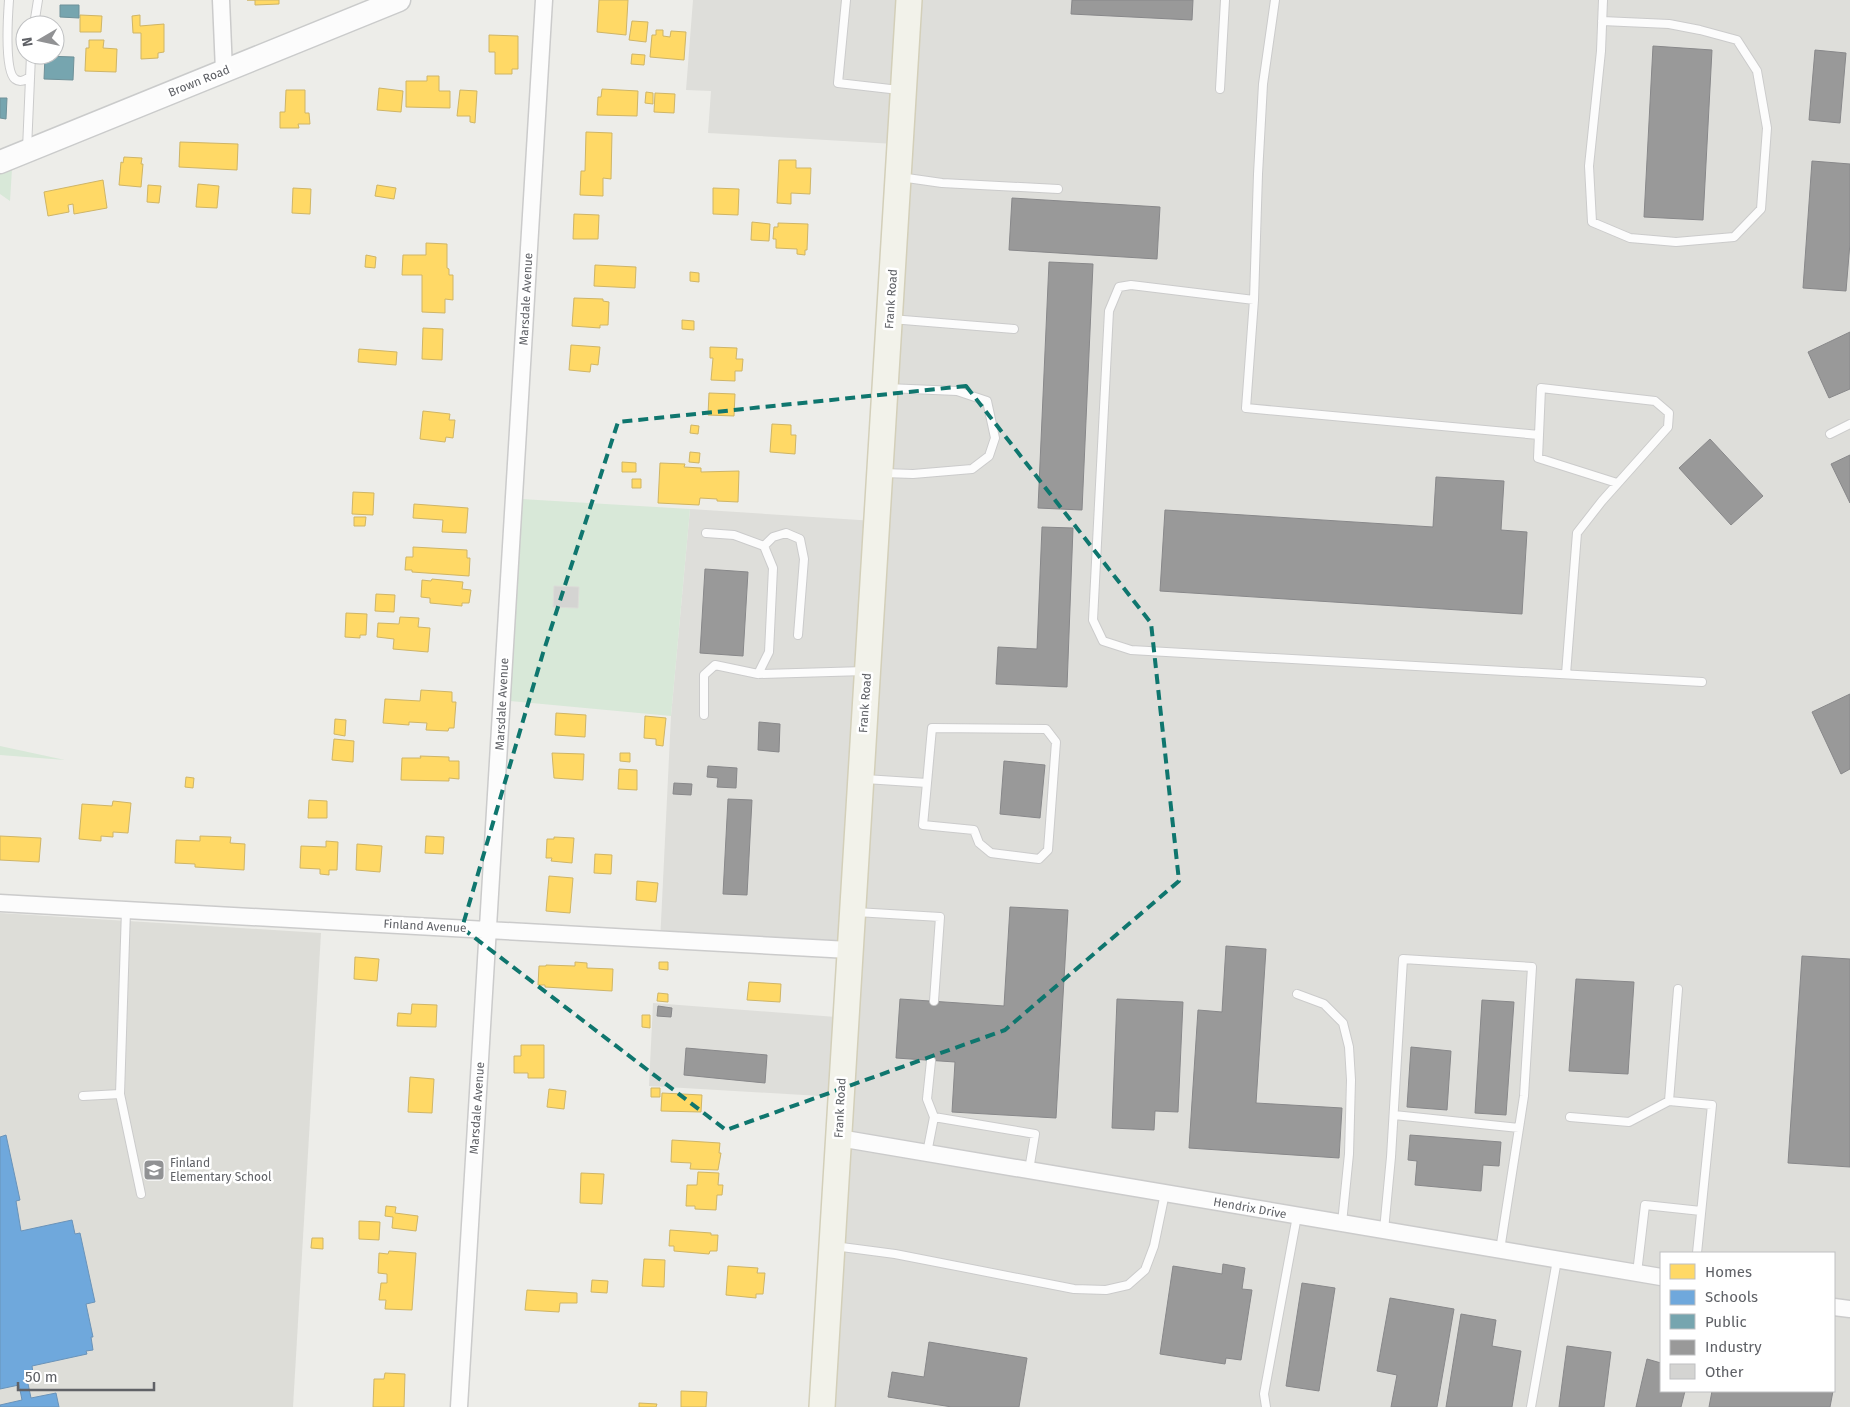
<svg xmlns="http://www.w3.org/2000/svg" width="1850" height="1407" font-family="'Fira Sans',sans-serif">
	<rect width="100%" height="100%" fill="#edede9"/>
	<!-- industrial -->
	<path fill="#dededa" fill-rule="evenodd" d="M693 0H1850V1407H819L837 1097 649 1086 653 1003 836 1017 840 954 660 943 671 716 690 509 875 521 895 144 708 133 711 91 686 90ZM1661 1253H1834V1391H1661Z"/>
	<!-- education -->
	<path fill="#ddddd8" d="M0 913 321 933 293 1407H0Z"/>
	<!-- green -->
	<path fill="#d8e8d8" d="M12 169 10 201 0 194V173Z
		M521 499 690 509 671 716 510 701Z
		M0 746 65 760 0 755Z"/>
	<!-- homes -->
	<path fill="#ffd966" stroke="#cfb566" d="M247 0H279V4L255 5V0Z
		M599 0H628L626 35 597 32Z
		M80 15 102 16 101 32H80Z
		M140 15V26L164 24V52L158 53V58L141 59V33H133L132 16Z
		M632 21 648 22 646 42 629 40Z
		M656 30H663V36L670 37 671 31 686 32 684 60 650 57 652 35H656Z
		M489 35 518 36V69H512V74H495V52H489Z
		M89 40H104L103 48 117 49 116 72 85 71 86 48H89Z
		M632 54 645 55 644 65 631 64Z
		M427 76H439V91H450V108L406 107V81H427Z
		M379 88 403 91 401 112 377 110Z
		M602 89 638 91 637 116 597 115 598 97H601Z
		M286 90H305V113H309L310 124H298L299 128H280V112H285Z
		M460 90 477 91 475 123 470 122V116H457Z
		M646 92 653 93V104L645 103Z
		M655 93 675 94 674 113 654 112Z
		M586 132 612 133 611 179 603 178V196L580 195 581 171H585Z
		M180 142 238 144 237 170 179 167Z
		M124 157 142 158 141 164H143L141 187 119 185 121 162 123 163Z
		M779 160H796V168H811L810 194 791 193V204L777 203Z
		M103 180 107 208 74 214 73 204 68 205 69 212 48 216 44 192Z
		M198 184 219 186 217 208 196 207Z
		M148 185 161 186 159 203 147 202Z
		M377 185 396 188 394 199 375 196Z
		M293 188 311 189 310 214 292 213Z
		M713 188 739 189 738 215 713 214Z
		M574 214 599 215 598 239H573Z
		M752 222 770 224 769 241 751 240Z
		M778 223 808 224 807 250H805V255L797 254V249L776 248V239H773L774 227H778Z
		M426 243 447 244V268L449 269V275H453V300L445 299V313L422 312V275H402L403 255H426Z
		M366 255 376 257 375 268 365 267Z
		M595 265 636 267 635 288 594 286Z
		M690 272 699 273V282L690 281Z
		M574 298 603 299V301L609 302 608 325H600V328L572 326Z
		M682 320 694 321V330L682 329Z
		M423 328 443 329 442 360 422 359Z
		M571 345 600 347 598 365 591 364 590 372 569 370Z
		M710 347 737 348 736 359H743L742 371H735V381L711 380 713 358H710Z
		M359 349 397 352 396 365 358 362Z
		M709 393 735 394 734 416 708 415Z
		M423 411 450 414 449 420H455L453 438 446 437 445 442 420 439Z
		M772 424 791 425V435H796L795 454 770 452Z
		M691 425 699 426 698 434 690 433Z
		M690 452 700 453 699 463 689 462Z
		M622 462 636 463V472H622Z
		M660 463 685 464 684 467 701 468V472L739 471 738 502 717 501V499L700 498 699 505 658 503Z
		M632 479H641V488H632Z
		M353 492 374 493 373 515 352 514Z
		M414 504 468 508 466 533 442 532 443 520 413 518Z
		M354 517H366L365 526H354Z
		M413 547 467 550V558H470L469 576 412 572V570H405L406 557H413Z
		M432 579 463 582 462 589 471 590 469 603H462V606L430 603V598L421 597 422 580 431 581Z
		M376 594 395 595 394 612 375 611Z
		M346 613 367 614 366 635H360V638L345 637Z
		M400 617 419 618 418 627 430 628 428 652 393 649 394 639 377 637 378 623 399 624Z
		M421 690 452 692V702H456L454 728H449L448 731 426 730 427 723 409 722V725L383 723 385 699 420 701Z
		M556 713 586 715 585 737 555 735Z
		M645 716 666 718 663 746 656 745V739L644 738Z
		M335 719 346 720 345 736 334 734Z
		M334 739 354 741 353 762 332 760Z
		M552 753 584 754 583 780 554 778Z
		M620 753H630V762L620 761Z
		M420 756 449 757V761H459V779L449 778V781L401 780 402 758H421Z
		M619 769 637 770V790L618 789Z
		M186 777 194 778 193 788 185 787Z
		M309 800 327 801V818H308Z
		M113 801 131 803 128 833 113 832V837L101 836V841L79 839 82 804 112 806Z
		M0 836 41 838 39 862 0 860Z
		M200 836 231 837 230 843 245 844 244 870 195 867V864L175 863 176 840 200 841Z
		M426 836 444 837 443 854 425 853Z
		M554 837 574 838 572 863 551 861 552 858H546L547 839H554Z
		M326 841 338 842 337 870H329V875L320 874V869L300 868 301 846 326 847Z
		M357 844 382 846 380 872 356 870Z
		M595 854 612 855 611 874 594 873Z
		M549 876 573 878 570 913 546 911Z
		M637 881 658 883 656 902 636 900Z
		M355 957 379 959 377 981 354 979Z
		M575 962 587 963V968L613 969 612 991 545 987V985H538L539 966H546V965L575 966Z
		M659 962H668V970L659 969Z
		M749 982 781 984 780 1002 747 1000Z
		M658 993 668 994V1002L657 1001Z
		M412 1004 437 1005 436 1027 397 1026 398 1013 411 1014Z
		M642 1015H650V1028L642 1027Z
		M521 1045H544V1078H528V1073H514V1056H521Z
		M410 1077 434 1079 432 1113 408 1112Z
		M651 1088H660V1097H651Z
		M549 1089 566 1091 564 1109 547 1107Z
		M662 1093 702 1095 701 1112 661 1111Z
		M672 1140 720 1143 719 1153H721L718 1170 690 1169 691 1163 671 1162Z
		M698 1172 719 1173 718 1185H723L722 1195H717L716 1210 695 1209V1206H686L687 1185H697Z
		M581 1173 604 1174 602 1204 580 1203Z
		M386 1206 396 1207 395 1213 418 1216 416 1231 392 1228 393 1217 385 1216Z
		M359 1221 380 1222 379 1240 359 1239Z
		M670 1230 711 1233V1235H718L717 1251H710L709 1254 674 1251V1246H669Z
		M312 1238H323V1249L311 1248Z
		M389 1251 416 1253 412 1310 385 1309 386 1300H379L381 1283H387V1274L378 1273 379 1253 388 1254Z
		M644 1259 665 1260 664 1287 642 1286Z
		M728 1266 758 1268 757 1273H765L763 1294H756V1298L726 1295Z
		M592 1280 608 1281 607 1293 591 1292Z
		M527 1290 577 1293V1303H560L559 1312 525 1310Z
		M385 1373 405 1374 404 1407H373L374 1379H384Z
		M681 1391 707 1392 706 1407H681Z
		M639 1403 657 1404 656 1407H639Z"/>
	<!-- schools -->
	<path fill="#6fa8dc" stroke="#6a93b9" d="M6 1135 20 1200 16 1201 21 1231 72 1220 75 1234 80 1233 95 1302 86 1304 93 1337H91L93 1350 86 1351 87 1354 32 1366 33 1373 26 1374 31 1398 56 1393 59 1407H0V1405L22 1400 19 1385 0 1389V1137Z"/>
	<!-- public -->
	<path fill="#76a5af" stroke="#6f9199" d="M60 5H79V18L60 17Z
		M45 56 74 57 73 80 44 79Z
		M0 98H7L6 119 0 118Z"/>
	<!-- industry -->
	<path fill="#999" stroke="#88888a" d="M1072 0H1193L1192 20 1071 14Z
		M1653 46 1712 50 1703 220 1644 217Z
		M1815 50 1846 53 1840 123 1809 120Z
		M1812 161 1850 164V243L1846 291 1803 288Z
		M1012 198 1160 207 1157 259 1009 250Z
		M1049 262 1093 264 1082 510 1038 508Z
		M1850 332V389L1829 398 1808 352Z
		M1710 439 1763 496 1731 525 1679 468Z
		M1850 455V503L1831 464Z
		M1436 477 1504 481 1501 530 1527 532 1522 614 1160 591 1165 510 1433 527Z
		M1042 527 1073 528 1067 687 996 684 998 647 1037 649Z
		M705 569 748 572 743 656 700 653Z
		M1850 694V769L1841 774 1812 712Z
		M759 722 780 724 779 752 758 750Z
		M1004 761 1045 765 1040 818 1000 814Z
		M708 766 737 768 736 788 717 787 718 778 707 777Z
		M674 783 692 784 691 795 673 794Z
		M728 799 752 800 747 895 723 894Z
		M1010 907 1068 910 1056 1118 952 1112 955 1062 896 1058 900 999 1004 1006Z
		M1226 946 1266 949 1256 1103 1342 1108 1339 1158 1189 1148 1198 1010 1222 1012Z
		M1802 956 1850 959V1167L1788 1163Z
		M1576 979 1634 982 1628 1074 1569 1071Z
		M1117 999 1183 1002 1178 1112 1155 1111 1154 1130 1112 1128Z
		M1482 1000 1514 1002 1506 1115 1475 1113Z
		M658 1006 672 1008 671 1017 657 1016Z
		M1411 1047 1451 1051 1447 1110 1407 1107Z
		M686 1048 767 1055 765 1083 684 1075Z
		M1410 1135 1501 1142 1499 1166 1483 1165 1481 1191 1415 1185 1417 1161 1408 1160Z
		M1223 1264 1245 1268 1242 1289 1252 1290 1241 1360 1226 1358 1225 1364 1160 1354 1173 1266 1222 1274Z
		M1302 1283 1335 1288 1319 1391 1286 1386Z
		M1390 1298 1454 1309 1437 1407H1391L1397 1375 1377 1371Z
		M1461 1314 1496 1320 1492 1346 1521 1351 1512 1407H1446Z
		M929 1342 1027 1358 1019 1407H952L888 1397 892 1372 924 1377Z
		M1567 1346 1611 1352 1604 1407H1559Z
		M1647 1359 1661 1363V1391H1685L1681 1407H1636Z
		M1712 1391H1833L1830 1407H1709Z"/>
	<!-- building -->
	<path fill="#d4d4d2" stroke="#dcdcd8" d="M554 586 579 587 578 608 553 607Z"/>
	<g fill="none" stroke-linecap="round" stroke-linejoin="round">
		<!-- service casing -->
		<g stroke="#cbcbcb" stroke-width="10">
			<path id="service" d="M9 0C8 14 4 71 15 79 20 83 25 80 30 77
				M846 0 838 83 899 90
				M1275 0 1263 84 1258 174 1254 300 1131 285 1119 287 1109 311 1093 620 1103 641 1131 650 1702 682
				M1602 21 1669 24 1700 30 1737 40 1757 71 1767 128 1761 209 1734 237 1676 242 1630 238 1592 222 1589 166 1601 51 1603 0
				M34 25 38 0
				M1220 89 1225 0
				M27 149 31 55
				M900 177 942 183 1058 189
				M1254 300 1246 408 1539 435
				M891 319 1014 329
				M1830 434 1850 424
				M883 473 913 474 972 469 989 456 995 438 987 401 957 391 887 388
				M706 533 734 535 764 546 773 568 769 652 758 674
				M764 546 773 537 786 533 800 539 804 559 798 635
				M1566 674 1577 533 1602 501 1668 427 1669 413 1655 401 1541 388 1538 458 1617 483
				M704 715V675L715 665 758 674 865 671
				M865 779 927 783 923 825 974 830 979 843 991 853 1039 859 1048 850 1056 742 1046 729 932 728 927 783
				M126 910 120 1094 141 1194
				M856 912 940 917 934 1001
				M1678 989 1669 1101 1712 1105 1697 1253
				M1297 994 1324 1004 1343 1023 1349 1047 1351 1080 1349 1154 1342 1223
				M931 1061 927 1099 934 1117
				M83 1096 120 1094
				M1394 1115 1519 1128
				M1570 1117 1629 1122 1669 1101
				M927 1153 934 1117 1035 1134 1029 1170
				M1384 1230 1391 1157 1403 959 1532 967 1524 1096 1500 1250
				M834 1246 895 1254 1074 1289 1106 1290 1128 1285 1145 1270 1154 1246 1165 1193
				M1637 1273 1645 1205 1701 1211
				M1266 1407 1264 1394 1297 1216
				M1531 1407 1557 1260"/>
		</g>
		<!-- minor casing -->
		<g stroke="#cbcbcb" stroke-width="19">
			<path id="minor" d="M221 0 224 71
				M0 903 849 950
				M839 1138 1661 1277
				M1834 1307 1850 1309
				M459 1407 544 0"/>
		</g>
		<!-- secondary casing -->
		<g stroke="#cacbcb" stroke-width="25">
			<path id="secondary" d="M0 162 399 0"/>
		</g>
		<!-- primary casing -->
		<g stroke="#d3cfb9" stroke-width="28">
			<path id="primary" d="M822 1407 909 0"/>
		</g>
		<!-- service -->
		<use href="#service" stroke="#fcfcfc" stroke-width="8"/>
		<!-- minor -->
		<use href="#minor" stroke="#fcfcfc" stroke-width="16"/>
		<!-- secondary -->
		<use href="#secondary" stroke="#fcfcfc" stroke-width="22"/>
		<!-- primary -->
		<use href="#primary" stroke="#f2f2ea" stroke-width="25"/>
	</g>
	<!-- marked area -->
	<path fill="none" stroke="#0f766e" stroke-width="4" stroke-dasharray="10 6" stroke-linejoin="round" d="M966 386 1151 623 1179 881 1005 1030 726 1130 462 928 543 653 618 422Z"/>
	<!-- icons -->
	<defs>
		<g id="school-square" transform="scale(1.125)"><rect x="-9" y="-9" width="18" height="18" rx="4" fill="#919294" stroke="#fff"/><path d="M0-5L7-2L0 1L-7-2ZM-4 1L0 2.5L4 1V4Q0 6-4 4Z" fill="#fff"/></g>
	</defs>
	<g fill-rule="evenodd">
		<use href="#school-square" x="154" y="1170"/>
	</g>
	<g text-anchor="middle" dominant-baseline="central" stroke-width="5" stroke-linejoin="round" paint-order="stroke">
		<!-- street labels -->
		<g font-size="12" fill="#5f6166" stroke="#fff">
			<text transform="translate(199 81) rotate(-22)">Brown Road</text>
			<text transform="translate(526 299) rotate(-87)">Marsdale Avenue</text>
			<text transform="translate(891 299) rotate(-86)">Frank Road</text>
			<text transform="translate(865 703) rotate(-86)">Frank Road</text>
			<text transform="translate(502 704) rotate(-87)">Marsdale Avenue</text>
			<text transform="translate(425 926) rotate(3)">Finland Avenue</text>
			<text transform="translate(477 1108) rotate(-86)">Marsdale Avenue</text>
			<text transform="translate(840 1108) rotate(-87)">Frank Road</text>
			<text transform="translate(1250 1208) rotate(10)">Hendrix Drive</text>
		</g>
		<!-- poi labels -->
		<g font-size="12" fill="#5f6166" stroke="#fff" text-anchor="start">
			<text x="170" y="1163">Finland<tspan x="170" dy="14">Elementary School</tspan></text>
		</g>
	</g>
	<!-- legend -->
	<rect x="1660" y="1252" width="175" height="140" fill="#ffffff" stroke="#bfc0c2"/>
	<rect x="1670" y="1264" width="25" height="15" fill="#ffd966" stroke="#bfc0c2"/>
	<text x="1705" y="1277" font-size="15" fill="#5f6166">Homes</text>
	<rect x="1670" y="1290" width="25" height="15" fill="#6fa8dc" stroke="#bfc0c2"/>
	<text x="1705" y="1302" font-size="15" fill="#5f6166">Schools</text>
	<rect x="1670" y="1314" width="25" height="15" fill="#76a5af" stroke="#bfc0c2"/>
	<text x="1705" y="1327" font-size="15" fill="#5f6166">Public</text>
	<rect x="1670" y="1340" width="25" height="15" fill="#999999" stroke="#bfc0c2"/>
	<text x="1705" y="1352" font-size="15" fill="#5f6166">Industry</text>
	<rect x="1670" y="1364" width="25" height="15" fill="#d4d4d2" stroke="#bfc0c2"/>
	<text x="1705" y="1377" font-size="15" fill="#5f6166">Other</text>
	<!-- north arrow -->
	<g transform="translate(40 40) rotate(261)"><circle r="24" fill="#ffffff" stroke="#bfc0c2"/>
	<path d="M0-4L9 19L0 12L-9 19Z" fill="#919294"/>
	<text y="-8" font-size="14" font-weight="bold" text-anchor="middle" fill="#5f6166">N</text>
	</g>
	<!-- scale -->
	<path d="M18 1382v8h136v-8" fill="none" stroke="#5f6166" stroke-width="2.5"/>
	<text x="25" y="1382" font-size="15" fill="#5f6166" stroke="#ffffff" stroke-width="4" paint-order="stroke">50 m</text>
</svg>
